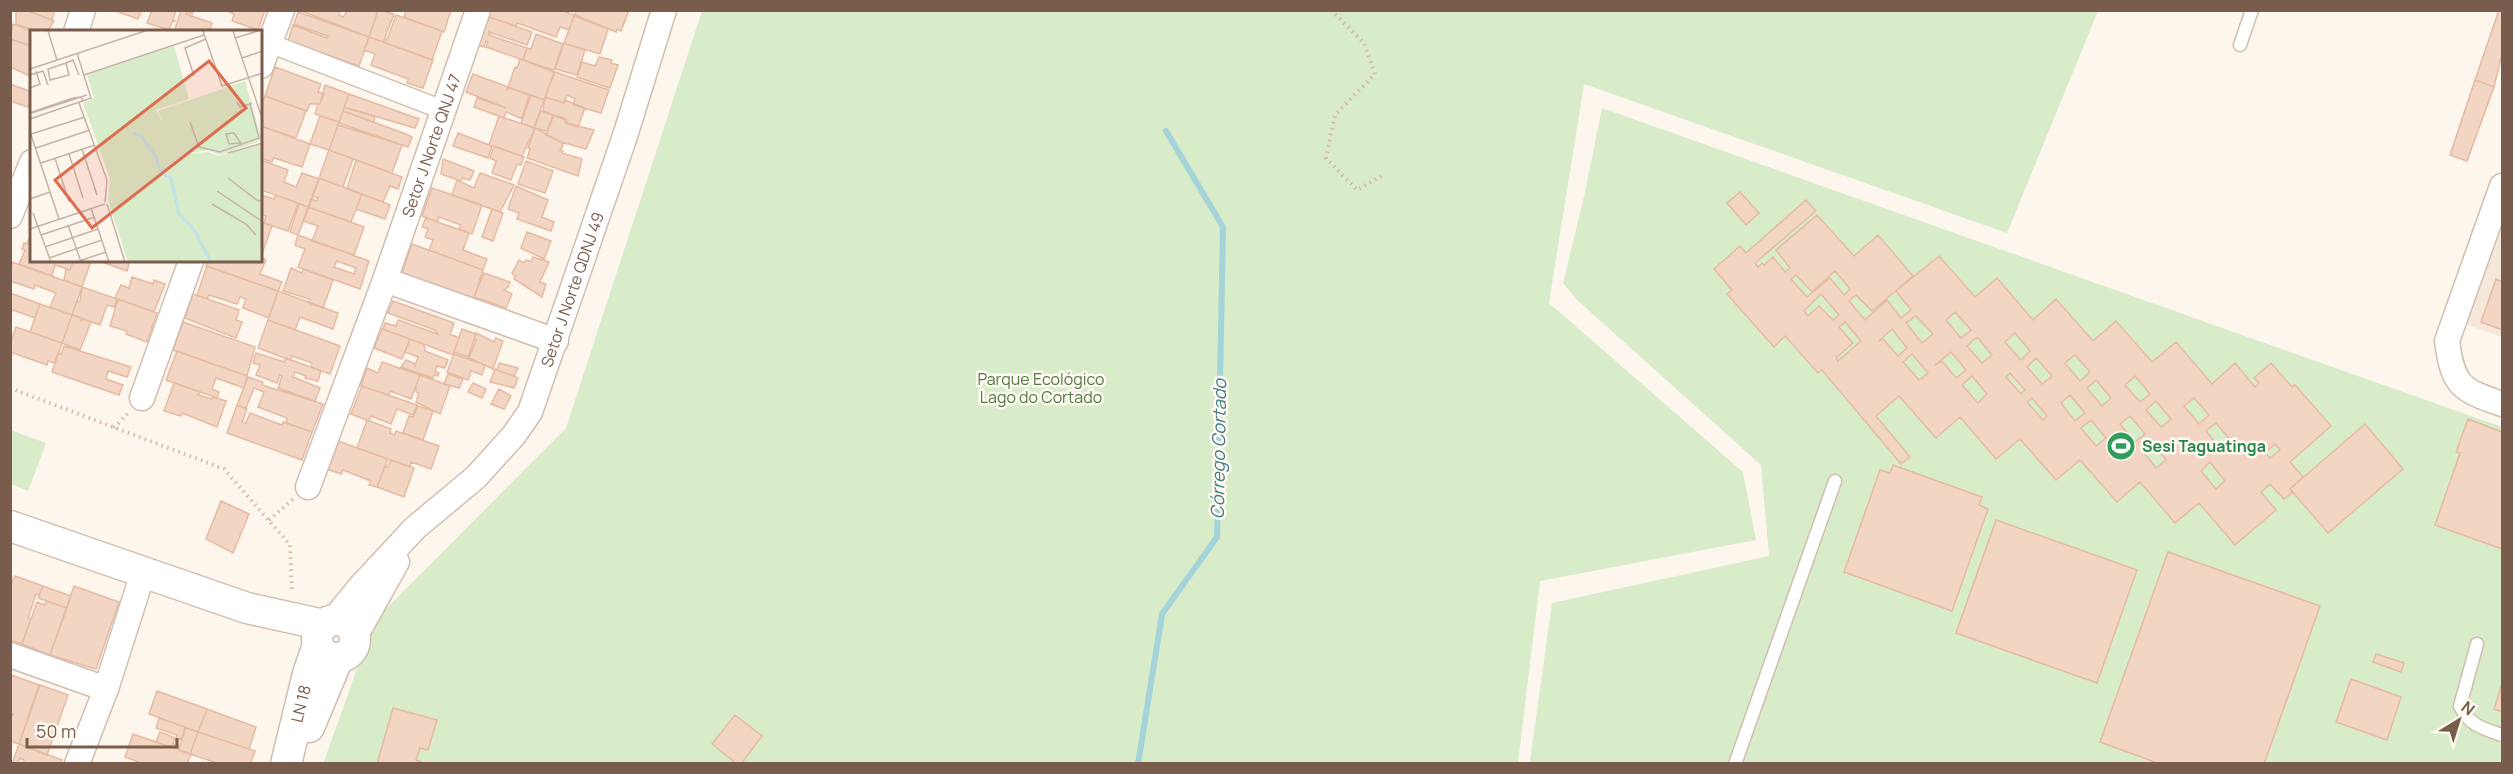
<svg xmlns="http://www.w3.org/2000/svg" width="2513" height="774" font-family="Manrope,sans-serif">
	<rect width="100%" height="100%" fill="#fdf6ec"/>
	<!-- residential -->
	<path fill="#f5e8da" d="M2502 226V337L2465 324Z"/>
	<!-- green -->
	<path fill="#d8ecc9" d="M702 11H2098L2007 233 1584 84 1549 303 1743 472 1756 540 1540 581 1518 763 323 764 374 621 566 428Z
		M1602 108 2502 427V763L1534 764 1530 761 1552 603 1769 556 1761 465 1576 299 1563 283 1584 197Z
		M11 430 46 443 28 491 11 484Z"/>
	<g fill="none" stroke-linecap="round" stroke-linejoin="round">
		<!-- stream -->
		<path stroke="#a5d3da" stroke-width="6" d="M1138 764 1162 614 1217 537 1223 227 1166 131"/>
	</g>
	<!-- building -->
	<path fill="#f3d5c3" stroke="#e6bba3" stroke-width="1.5" fill-rule="evenodd" d="M16 10H25L54 21 47 32H39L16 24Z
		M25 10H55L52 20Z
		M113 10H142L138 19Z
		M152 10H176L173 20 175 21 172 22 169 30 147 23Z
		M181 10H194L192 14 187 12 186 14 212 23 209 32H174Z
		M225 10H265L258 30 232 21 234 14Z
		M299 10H340L339 15 343 17 348 10H378L369 37Z
		M378 10 394 14 383 42 369 37Z
		M406 10H451L444 32 404 17Z
		M491 10H561L574 15 569 30 560 27 556 37 517 23 516 26 489 17Z
		M576 10H628V13L621 31 617 29 616 32 575 15Z
		M2499 10H2502V54L2494 87 2475 80Z
		M298 12 369 37 359 66 288 41 293 25 327 38 328 36 294 24Z
		M396 15 442 31 432 60 383 42 385 39 387 40Z
		M574 16 608 29 600 54 564 43Z
		M489 17 532 32 527 45 489 32V35L527 48 523 60 486 47 488 42 486 41 484 47 478 45Z
		M13 24 35 32H32V46L10 39Z
		M536 34 563 44 554 70 523 60 527 48 531 49Z
		M369 37 433 60 423 88 407 83 408 79 371 65 375 54 364 50Z
		M10 39 32 46V77L10 67Z
		M564 43 585 50 577 75 555 69Z
		M599 57 612 60 611 63 618 65 610 88 577 77 582 62 595 66Z
		M520 59 554 72 544 100 508 87 515 67 517 68Z
		M275 67 321 84 318 92 324 94 320 104H310L307 111 265 96Z
		M555 72 609 90 601 113 573 105 575 99 567 95 564 103 545 97Z
		M473 74 508 87 507 90 510 88 529 95 522 119 506 112 504 118 474 107 477 98 506 108 466 92Z
		M2475 80 2494 87 2467 161 2450 155Z
		M10 84 32 92 28 107 10 101Z
		M325 85 349 94 339 122 315 114 318 104H320Z
		M349 94 419 119 415 128 344 107Z
		M531 95 544 100 534 128 521 123Z
		M265 96 306 111 296 138 261 126V107Z
		M545 97 564 103 565 100 585 108 578 127 566 123 567 120 560 116V118L543 111Z
		M344 107 375 117 374 122 343 111Z
		M343 111 406 134 412 137 408 147 339 123Z
		M541 111 553 115 547 131 534 128Z
		M554 115 564 119 566 123 594 130 586 149 561 142 546 135Z
		M320 116 339 122 329 150 310 144Z
		M499 116 535 128 522 156 489 145Z
		M338 125 402 145 392 173 329 150Z
		M261 126 310 144 302 167 274 158 272 162 261 158Z
		M535 128 561 142 563 145 560 150 563 151 562 153 582 159 578 176 527 158 530 149 528 148Z
		M458 133 492 146 488 158 453 146Z
		M494 146 524 157 521 165 517 164 511 180 492 173 496 161 490 158Z
		M329 150 353 159 343 187 319 178Z
		M443 159 474 171 470 180 462 178 461 181 441 174Z
		M261 160 288 170 284 182 296 187 302 173 319 179 309 207 261 190Z
		M356 160 402 177 398 189 390 186 383 202 347 189Z
		M526 161 553 171 545 193 518 184Z
		M480 173 514 185 500 212 452 195 457 180 474 188Z
		M319 178 362 194 351 222 308 207 311 199 317 201 318 198 312 196Z
		M516 186 548 200 542 217 554 222 551 231 517 219 519 213 508 209Z
		M432 188 482 205 472 234 459 229 461 225 439 217 437 222 422 216Z
		M1740 192 1759 213 1746 225 1727 203Z
		M362 194 390 205 385 219 356 209Z
		M261 195 274 199 275 195 298 203 288 231 264 223 266 216 261 215Z
		M1806 200 1816 211 1755 263 1758 267 1762 263 1764 265 1773 257 1785 272 1790 268 1776 250 1817 215 1854 256 1878 235 1913 276 1872 311 1856 295 1849 301 1865 320 1887 300 1901 318 1911 310 1896 291 1939 256 1975 297 1997 278 2033 320 2056 299 2093 341 2116 321 2152 362 2176 342 2212 384 2235 363 2255 387 2259 383 2254 378 2271 363 2292 387 2295 385 2331 426 2290 462 2303 477 2290 489 2293 492 2284 499 2270 484 2261 492 2276 510 2235 545 2199 503 2175 523 2140 482 2117 502 2080 460 2056 480 2020 439 1996 459 1960 417 1936 438 1899 396 1876 416 1910 457 1901 464 1822 370 1818 373 1785 336 1774 347 1727 294 1732 290 1714 269 1740 246 1746 253ZM1835 271 1850 289 1844 295 1830 278 1807 297 1791 279 1796 275 1812 292ZM1821 294 1839 315 1833 320 1819 306 1808 316 1804 311ZM1955 312 1971 330 1961 338 1946 320ZM1916 316 1933 334 1922 343 1906 323ZM1845 322 1861 341 1838 361 1836 358 1853 343 1839 327ZM1892 329 1907 348 1898 356 1883 339 1879 341ZM2015 333 2030 351 2021 360 2005 342ZM1977 337 1992 355 1982 363 1967 346ZM1951 352 1966 370 1956 378 1942 361 1935 365ZM1912 354 1928 373 1919 380 1903 362ZM2075 355 2090 372 2080 381 2065 363ZM2036 358 2052 376 2042 384 2027 367ZM2010 373 2025 390 2021 394 2006 377ZM1972 376 1987 394 1978 403 1962 385ZM2135 376 2150 394 2140 402 2125 385ZM2096 380 2111 398 2102 406 2087 388ZM2070 395 2085 413 2075 421 2061 403ZM2032 398 2047 416 2043 420 2027 402ZM2194 398 2209 415 2199 424 2184 406ZM2156 401 2171 419 2161 427 2146 410ZM2130 416 2145 434 2135 442 2120 424ZM2091 420 2106 438 2096 446 2081 428ZM2216 423 2230 440 2221 449 2206 431ZM2151 441 2166 460 2156 468 2141 449ZM2275 444 2280 450 2270 458 2265 453ZM2210 462 2225 481 2216 489 2201 471Z
		M299 204 309 207 298 235 290 232Z
		M308 207 364 227 354 255 312 241 318 226 303 221Z
		M492 209 503 213 493 241 482 237Z
		M426 218 469 233 463 250 487 259 483 270 429 250 433 240 425 237 428 229 422 227Z
		M261 222 272 226 262 254H261Z
		M527 232 551 241 544 259 521 248Z
		M298 235 369 261 360 289 298 267 305 249 295 245ZM337 261 356 268 354 274 334 267Z
		M30 236 32 261H73L70 270 55 265 52 276 19 264 25 250 22 249 24 243 27 244Z
		M412 244 483 270 474 298 402 273Z
		M261 257 266 260 260 274 282 282 278 291 206 266 208 261H261Z
		M533 257 549 262 540 282 546 284 542 297 514 279 515 276 512 273 519 260 524 263 526 260 531 262Z
		M73 261H91L82 287 64 280 66 269 70 270Z
		M99 261H130L127 271Z
		M12 262 82 287 72 315 50 307 56 293 35 285 34 289 10 281Z
		M207 266 278 291 269 318 243 308 246 299 240 297 237 304 209 295 207 299 197 295Z
		M291 268 302 273 303 269 333 280 323 308 309 303 310 299 283 291Z
		M484 273 510 282 508 287 504 290 512 294 506 308 474 297Z
		M132 277 153 284 154 280 165 284 154 312 115 298 121 285 129 288Z
		M2496 279 2502 282V330L2481 322Z
		M82 287 117 299 114 307 107 305 100 325 72 315 77 301 80 302Z
		M278 291 338 313 333 329 300 317 295 330 268 320Z
		M10 293 40 304 35 318 10 309Z
		M193 294 239 310 236 320 242 322 236 338 185 318Z
		M118 299 157 313 147 342 126 334 127 331 110 326Z
		M393 301 454 323 450 334 459 338 453 355 383 329 385 323 396 326 398 320 438 334 435 330 388 313Z
		M40 304 72 315 62 343 30 332Z
		M72 315 82 318 81 321 84 319 91 322 80 350 62 343Z
		M268 320 340 346 330 374 311 367 312 363 292 356 290 360 258 348Z
		M183 322 255 347 247 376 173 350Z
		M16 327 62 343 55 363 48 361 47 365 10 352V344Z
		M382 329 410 339 402 359 374 348Z
		M462 329 476 334 468 357 454 352Z
		M476 333 494 342 496 338 503 341 493 369 469 358 476 340 474 339Z
		M410 339 424 344 425 351 448 360 445 368 437 366 435 372 439 373 438 376 434 375 433 378 401 367 406 360 414 363 415 366 418 357 405 352Z
		M64 346 131 367 127 377 108 371 106 379 123 385 119 395 52 372 58 353 61 354Z
		M177 351 247 376 244 388 216 378 212 389 219 392 217 398 166 380Z
		M256 353 284 362 286 358 321 371 318 381 305 378 306 376 295 372 293 377 320 388 315 401 278 388 282 376 280 375 277 383 256 375 260 365 253 363Z
		M454 354 485 365 482 375 471 371 468 380 447 372Z
		M382 362 420 375 411 399 390 391 389 395 361 386 367 368 378 373Z
		M499 363 518 368 514 376 497 370Z
		M495 369 518 378 514 388 490 382Z
		M448 374 463 379 459 388 444 384Z
		M420 375 450 386 440 414 416 402 419 393 416 392V386Z
		M248 377 263 382 262 385 323 404 312 432 286 423 287 418 258 407 264 392 254 388 246 408 237 405Z
		M174 383 200 392 198 395 212 399 213 397 226 401 217 427 182 413 181 416 164 411Z
		M473 383 486 389 482 398 468 392Z
		M362 386 417 405 413 415 397 409 391 424 371 416 369 421 351 414Z
		M499 389 511 396 504 409 491 404Z
		M237 405 247 409 242 422 246 423 250 413 282 425 283 422 312 432 302 460 227 433Z
		M418 406 433 411 423 440 403 433 409 416 413 417Z
		M2468 419 2502 432V549L2435 525 2460 453 2456 452Z
		M367 420 391 429 390 433 395 435 396 431 439 446 431 469 411 462 410 467 357 448Z
		M2365 424 2403 469 2328 533 2290 489Z
		M338 441 388 459 377 487 369 485 371 481 343 470 341 474 327 469Z
		M391 460 414 468 404 497 377 487 385 466 388 467Z
		M1893 465 1982 497 1979 505 1988 509 1952 611 1844 572 1880 470 1890 473Z
		M221 501 249 514 233 553 206 539Z
		M1996 520 2137 570 2097 683 1956 633Z
		M2168 552 2320 606 2264 764H2160L2100 742Z
		M15 576 43 586 39 595 36 594 28 618 31 619 22 644 10 640V587Z
		M43 586 71 596 67 608 38 598Z
		M74 586 119 602 96 669 50 655Z
		M46 601 67 608 50 655 22 644 37 602 45 605Z
		M2376 654 2404 663 2401 672 2373 662Z
		M11 675 39 685 19 744 10 741V719L13 714 10 713Z
		M2351 679 2401 697 2387 740 2336 722Z
		M2502 684V712L2494 709Z
		M40 685 68 695 47 755 19 744Z
		M157 691 207 709 198 732 149 714Z
		M393 708 437 720 428 750 420 748 416 760 426 764H377Z
		M207 709 256 727 249 749 198 732Z
		M735 715 762 736 741 764H737L712 744Z
		M159 718 185 727 182 739 180 738 178 742 175 741 177 735 156 728Z
		M186 728 198 732 190 754 178 750Z
		M160 732 175 738 173 744 178 745 176 749 156 742Z
		M198 732 255 751 250 764H220L190 754Z
		M133 734 191 754 187 764H144L125 757Z
		M19 744 62 760 60 764H23L24 760 20 758 17 764H12Z"/>
	<g fill="none" stroke-linecap="round" stroke-linejoin="round">
		<!-- service casing -->
		<g stroke="#d1beb0" stroke-width="15">
			<path id="service" d="M2240 45 2252 10
				M2477 644 2460 706C2470 726 2482 728 2502 735
				M1735 764 1835 481"/>
		</g>
		<!-- pedestrian casing -->
		<g stroke="#d1beb0" stroke-width="21">
			<path id="pedestrian" d="M269 43 443 110"/>
		</g>
		<!-- minor casing -->
		<g stroke="#d1beb0" stroke-width="27">
			<g id="minor">
				<path d="M76 32 83 10"/>
				<path d="M261 66 282 10"/>
				<path d="M2502 186 2447 341C2453 386 2461 390 2502 404"/>
				<path d="M10 216 32 162"/>
				<path d="M385 280 556 341"/>
				<path d="M142 398 191 261"/>
				<path id="s1" d="M308 487 385 280 478 10"/>
				<path id="s2" d="M333 620 360 587 415 528 476 477 514 435 530 412 625 136 664 10"/>
				<path d="M355 637 397 562"/>
				<path d="M10 655 106 689"/>
				<path d="M77 764 106 689 143 573"/>
			</g>
		</g>
		<!-- tertiary casing -->
		<g stroke="#d1beb0" stroke-width="33">
			<g id="tertiary">
				<path d="M10 526 247 608 324 625"/>
				<circle cx="336" cy="639" r="19"/>
				<path d="M309 727 338 658"/>
				<path id="s3" d="M286 764 308 674 318 645"/>
			</g>
		</g>
		<!-- path -->
		<path stroke="#d9b8a5" stroke-width="4" stroke-dasharray="1.5 4.5" stroke-linecap="butt" d="M1331 10 1364 43 1375 74 1335 115 1326 158 1357 190 1383 175
			M10 388 224 469 290 545 292 593
			M114 428 128 413
			M269 520 293 499"/>
		<!-- service -->
		<use href="#service" stroke="#fff" stroke-width="12"/>
		<!-- pedestrian -->
		<use href="#pedestrian" stroke="#fff" stroke-width="18"/>
		<!-- minor -->
		<use href="#minor" stroke="#fff" stroke-width="24"/>
		<!-- tertiary -->
		<use href="#tertiary" stroke="#fff" stroke-width="30"/>
	</g>
	<!-- icons -->
	<defs>
		<g id="stadium-disc" transform="scale(1.5)"><circle r="9.5" fill="#2e9e5b" stroke="#fffaf3"/><path d="M0-5a6.5 5 0 1 0 0 10a6.5 5 0 1 0 0-10ZM-3.5-1.8h7v3.6h-7Z" fill="#fff"/></g>
	</defs>
	<g fill-rule="evenodd">
		<use href="#stadium-disc" x="2121" y="446"/>
	</g>
	<g text-anchor="middle" dominant-baseline="central" stroke-width="5" stroke-linejoin="round" paint-order="stroke">
		<!-- street labels -->
		<g font-size="16" fill="#7a5c4d" stroke="#fffaf3">
			<text stroke="none"><textPath href="#s1" startOffset="363">Setor J Norte QNJ 47</textPath></text>
			<text stroke="none"><textPath href="#s2" startOffset="417">Setor J Norte QDNJ 49</textPath></text>
			<text stroke="none"><textPath href="#s3" startOffset="62">LN 18</textPath></text>
		</g>
		<!-- park labels -->
		<g font-size="16" fill="#537a41" stroke="#fffaf3">
			<text x="1041" y="379">Parque Ecológico<tspan x="1041" dy="18">Lago do Cortado</tspan></text>
		</g>
		<!-- leisure labels -->
		<g font-size="16" font-weight="bold" fill="#27864d" stroke="#fffaf3" text-anchor="start">
			<text x="2142" y="446">Sesi Taguatinga</text>
		</g>
		<!-- water labels -->
		<g font-size="18" font-style="italic" fill="#437c86" stroke="#fffaf3">
			<text transform="translate(1218 449) rotate(-89)">Córrego Cortado</text>
		</g>
	</g>
	<!-- overview -->
	<g transform="translate(30 30)">
		<rect width="232" height="232" fill="#fdf6ec"/>
		<path d="M144 16 159 69 126 80 133 93 128 81 215 51 232 110 190 125 178 120 154 124 178 122 189 126 232 114V232H98L78 170 80 149 53 73 64 68 57 45Z" fill="#d8ecc9"/>
		<path fill="none" stroke="#bfe3e8" stroke-width="3" d="M103 103 111 106 125 125 132 144 141 148 149 184 163 198 181 232"/>
		<path fill="none" stroke="#c5b3a7" stroke-width="1.5" d="M18 1 27 30M173 1 192 56 233 43M203 1 233 91M205 8 228 1M212 28 233 21M36 33 39 45 20 50 18 39 36 33 43 30 49 45M0 39 115 1M0 45 13 41 18 55M54 45 174 5M164 46 155 18 176 9M0 58 10 54 6 41M53 72 51 67 43 68 2 82V83L51 67 57 65M207 72 210 77 222 73M49 73 77 150 75 172M0 89 61 68 47 23M160 92 169 117 190 122 229 108 220 74M0 102 29 189M1 104 55 87M210 113 199 114 196 104 204 103 212 115M6 118 60 100M52 119 67 165M198 123 233 113M39 124 53 168M25 128 39 172M11 133 65 115M198 148 228 171 233 170M187 161 233 192M0 169 20 162M77 174 95 232M182 174 216 194 226 205M61 178 79 232M3 183 21 232M38 195 51 232M0 199 75 174M11 205 65 187M15 217 68 199M19 228 72 210M46 232 76 222"/>
		<path fill="#dc6d51" fill-opacity="0.15" stroke="#dc6d51" stroke-width="3" d="M179 31 216 78 62 198 25 150Z"/>
		<rect width="232" height="232" fill="none" stroke="#7a5c4d" stroke-width="3"/>
	</g>
	<!-- border -->
	<rect width="2513" height="774" fill="none" stroke="#7a5c4d" stroke-width="24"/>
	<!-- north arrow -->
	<g transform="translate(2459 720) rotate(38)" stroke="#fffaf3" stroke-width="4.5" paint-order="stroke">
	<path d="M0-4.5L10 22L0 15L-10 22Z" fill="#7a5c4d"/>
	<text y="-9" font-size="16" font-weight="bold" text-anchor="middle" fill="#7a5c4d">N</text>
	</g>
	<!-- scale -->
	<path d="M27 738v9h150v-9" fill="none" stroke="#7a5c4d" stroke-width="3"/>
	<text x="36" y="738" font-size="18" fill="#7a5c4d" stroke="#fffaf3" stroke-width="4.5" paint-order="stroke">50 m</text>
</svg>
